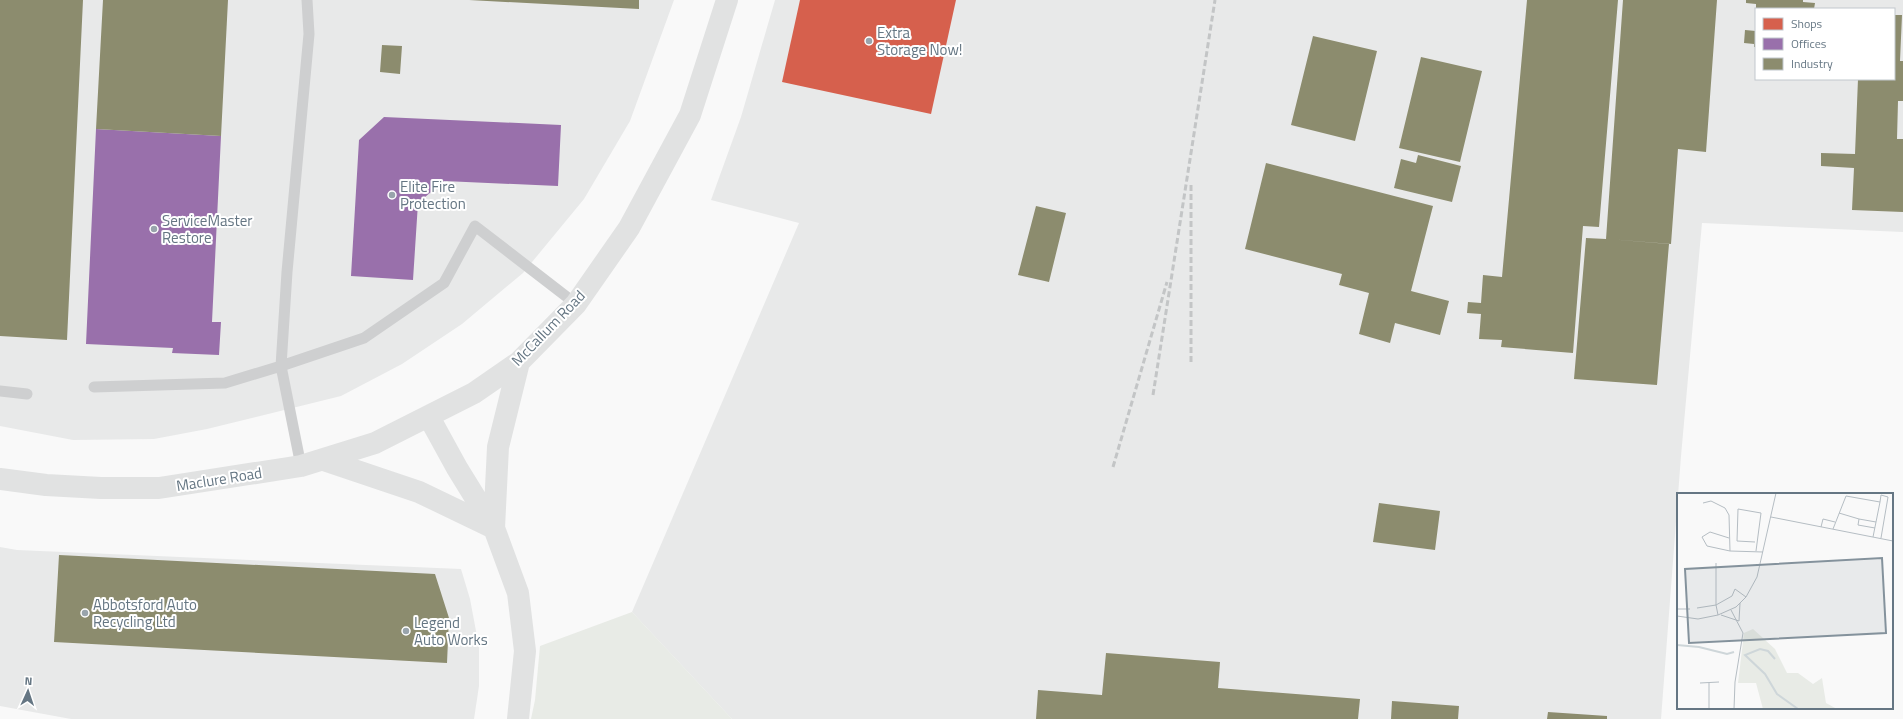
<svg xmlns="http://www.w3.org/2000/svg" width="1903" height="719" font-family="'Titillium Web',sans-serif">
	<rect width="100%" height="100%" fill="#f9f9f9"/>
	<!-- built -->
	<path fill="#e8e9e9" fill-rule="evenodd" d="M0 0H674L630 121 584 199 523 273 462 324 402 364 341 396 207 429 154 439 73 440 0 426Z
		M775 0H1903V232L1702 223 1681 456 1661 719H732L632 612 799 223 711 200 741 117ZM1756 9H1894V79H1756Z
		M0 547 17 550 461 569 470 599 479 647V686L474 719H71L0 706Z"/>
	<!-- green -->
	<path fill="#e8ebe6" d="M632 612 732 719H531L535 700 540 646Z"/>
	<!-- shops -->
	<path fill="#d6604d" d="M800 0H956L931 114 782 82Z"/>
	<!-- offices -->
	<path fill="#9970ab" d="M384 117 561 125 558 186 444 181 418 203 413 280 351 276 359 140Z
		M96 129 221 136 212 322H221L219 355 172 353 173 348 86 344Z"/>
	<!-- industry -->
	<path fill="#8c8c6e" d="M0 0H83L67 340 0 336Z
		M103 0H228L221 136 96 129Z
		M469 0H639V9Z
		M1527 0H1618L1599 227 1583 226 1573 353 1501 347 1502 340 1479 339 1481 314 1467 313 1468 302 1481 303 1483 275 1502 277Z
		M1623 0H1717L1706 152 1678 149 1671 244 1608 239 1669 244 1657 385 1574 379 1586 238 1606 239Z
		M1746 0H1803V2L1815 3 1814 9H1756V4L1746 3Z
		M1894 15H1902L1900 61H1903V101H1898L1897 139H1903V212L1852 210 1854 168 1821 166V153L1855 154 1858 79H1894Z
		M1745 30 1756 31V47H1754V44L1744 43Z
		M1313 36 1377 51 1355 141 1291 125Z
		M382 45 402 46 400 74 380 72Z
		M1421 57 1482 71 1460 162 1399 148Z
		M1418 155 1461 166 1452 202 1394 188 1401 159 1416 163Z
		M1266 163 1433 206 1411 291 1449 301 1440 335 1395 323 1390 343 1359 334 1369 293 1339 285 1342 274 1245 249Z
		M1036 206 1066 213 1049 282 1018 275Z
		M1379 503 1440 511 1435 550 1373 542Z
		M59 555 435 574 449 618 447 663 54 642Z
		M1106 653 1220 662 1218 688 1360 699 1358 719H1036L1038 690 1102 695Z
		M1392 701 1459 706 1458 719H1391Z
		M1548 712 1607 716V719H1547Z"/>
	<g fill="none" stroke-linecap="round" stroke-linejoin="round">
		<!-- lane -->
		<path stroke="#cecfd0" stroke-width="11" d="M307 0 309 34 287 272 281 366 364 338 444 283 475 226 576 304
			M94 387 225 383 281 366 301 466
			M0 391 27 394"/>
		<!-- secondary -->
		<path stroke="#e1e2e2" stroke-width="22" d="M429 417 457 468 494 528 518 593 525 651 518 719
			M324 460 419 492 494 528
			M0 479 46 485 101 488H159L301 466 375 443 474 393 519 362 576 304 629 228 690 115 727 0
			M494 528 498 447 519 362"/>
		<!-- rail -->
		<path stroke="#c3c5c6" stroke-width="3" stroke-dasharray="6 3" stroke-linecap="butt" d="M1191 185V365
			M1153 395 1215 0
			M1113 467 1167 282"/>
	</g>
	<!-- markers -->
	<g fill="#99a4ac" stroke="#fff" stroke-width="1.5">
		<circle cx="869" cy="41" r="4"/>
		<circle cx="392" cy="195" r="4"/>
		<circle cx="154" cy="229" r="4"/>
		<circle cx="85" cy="613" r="4"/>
		<circle cx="406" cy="631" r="4"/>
	</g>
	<g text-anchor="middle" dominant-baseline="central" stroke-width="4" stroke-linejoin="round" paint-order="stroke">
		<!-- poi labels -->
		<g font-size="15" fill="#657683" stroke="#fff" text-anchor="start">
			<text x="877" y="32">Extra<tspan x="877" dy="17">Storage Now!</tspan></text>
			<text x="400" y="186">Elite Fire<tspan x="400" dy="17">Protection</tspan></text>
			<text x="162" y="220">ServiceMaster<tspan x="162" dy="17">Restore</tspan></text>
			<text x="93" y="604">Abbotsford Auto<tspan x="93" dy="17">Recycling Ltd</tspan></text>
			<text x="414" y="622">Legend<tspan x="414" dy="17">Auto Works</tspan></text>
		</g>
		<!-- street labels -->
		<g font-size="15" fill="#657683" stroke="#fff">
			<text transform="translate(548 328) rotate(-46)">McCallum Road</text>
			<text transform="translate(219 479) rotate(-9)">Maclure Road</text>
		</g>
	</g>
	<!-- overview -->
	<g transform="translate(1677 493)">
		<rect width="216" height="216" fill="#f9f9f9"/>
		<path d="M76 136 98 156 110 180H121L136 191 145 185 149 210 160 216H86L79 190H61L67 140Z" fill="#e8ebe6"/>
		<path fill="none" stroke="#ced6d9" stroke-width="2" d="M0 152 22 154 50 161 57 159M98 166 91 158 83 156 68 162 88 181 100 201 121 216"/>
		<path fill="none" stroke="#b5bdc3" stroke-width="1" d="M203 9 204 2 211 4 204 45M26 10 34 8 48 15 52 22 53 58 86 59M162 20 182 26M94 24 216 48M144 34 146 26 158 29M198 35 181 32 182 26 199 29M156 36 169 3 203 9 196 44M52 45 33 39 25 44 30 53 53 58M78 49 60 48 61 16 84 20 79 58M39 70V112L55 103 58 96 69 104M20 115 39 112 41 122M0 116H13M54 117 66 140 58 189 57 216M44 122 62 128M0 123 21 126 41 122 59 114 69 104 80 84 99 0M62 128 63 110M23 190 42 189M32 190V216"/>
		<path fill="#84929c" fill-opacity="0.15" stroke="#84929c" stroke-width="2" d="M205 65 209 140 12 150 8 76Z"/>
		<rect width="216" height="216" fill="none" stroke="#657683" stroke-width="2"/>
	</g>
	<!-- legend -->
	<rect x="1755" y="8" width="140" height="72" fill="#ffffff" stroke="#c1c8cd"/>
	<rect x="1763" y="18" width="20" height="12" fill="#d6604d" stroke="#c1c8cd"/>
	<text x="1791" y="28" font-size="12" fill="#657683">Shops</text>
	<rect x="1763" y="38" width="20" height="12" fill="#9970ab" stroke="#c1c8cd"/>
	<text x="1791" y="48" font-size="12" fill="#657683">Offices</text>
	<rect x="1763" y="58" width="20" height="12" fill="#8c8c6e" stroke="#c1c8cd"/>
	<text x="1791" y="68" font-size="12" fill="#657683">Industry</text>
	<!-- north arrow -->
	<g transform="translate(28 691) rotate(3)" stroke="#ffffff" stroke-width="3" paint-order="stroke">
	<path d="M0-3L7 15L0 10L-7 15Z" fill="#657683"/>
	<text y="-6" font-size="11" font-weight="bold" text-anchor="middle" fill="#657683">N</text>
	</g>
</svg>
